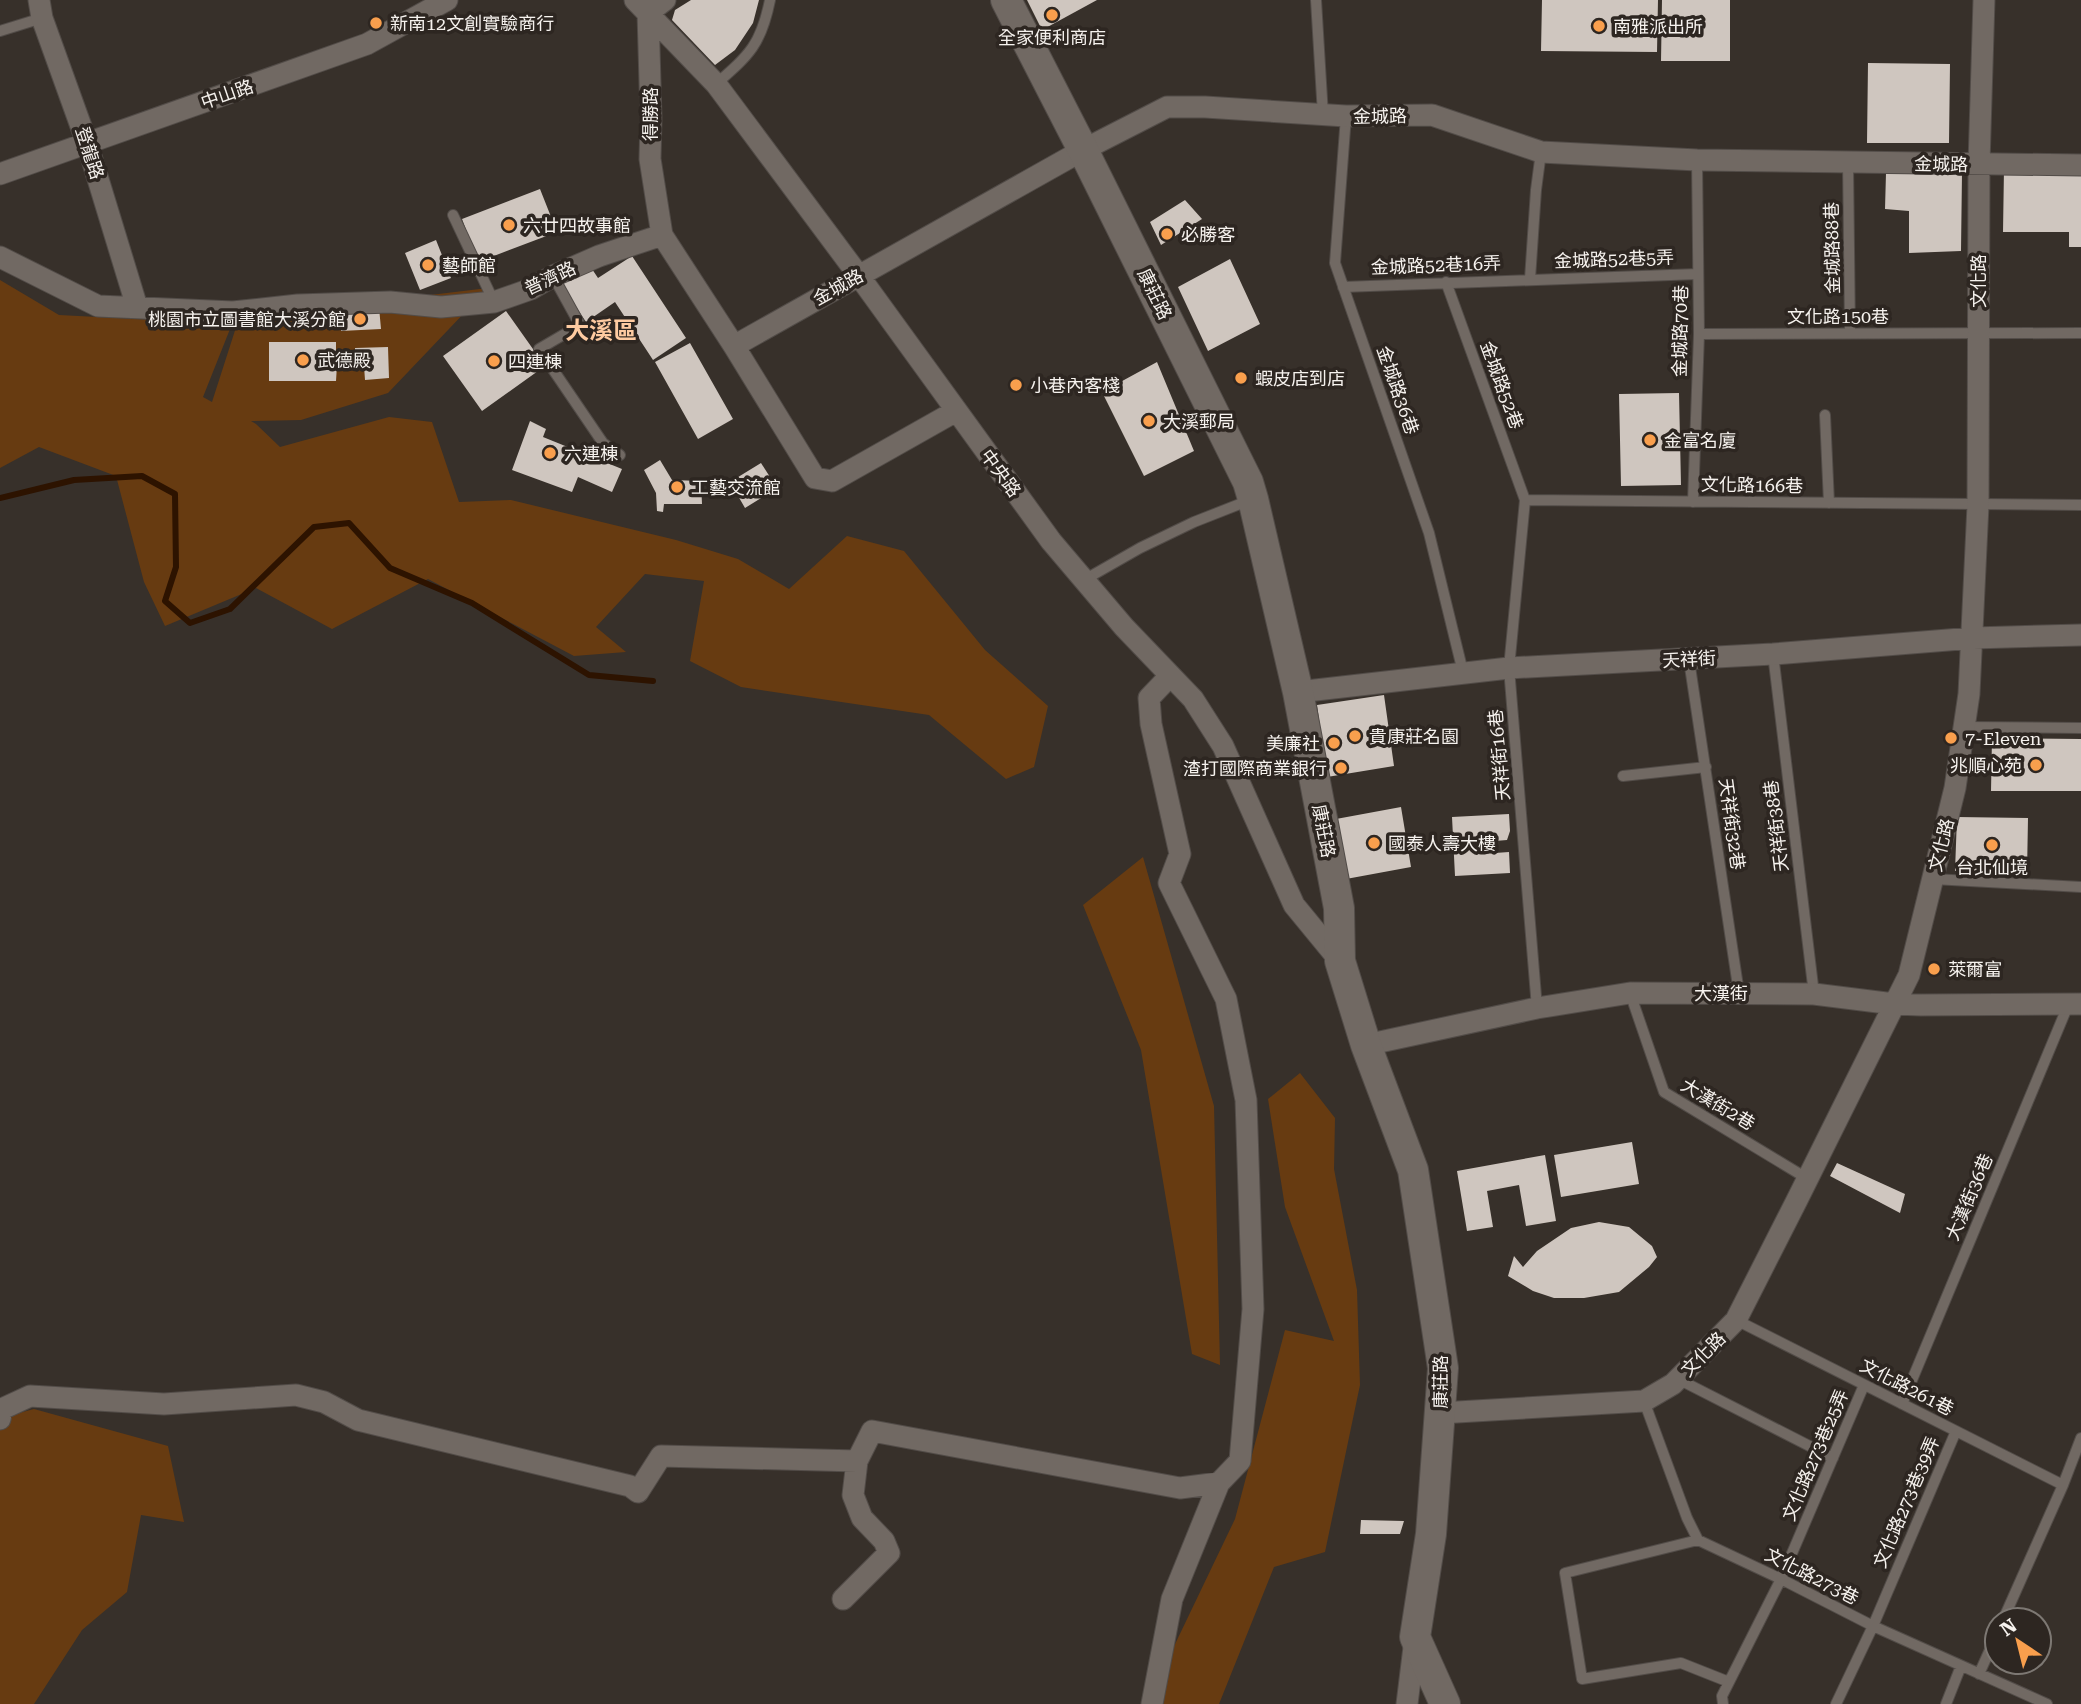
<svg xmlns="http://www.w3.org/2000/svg" width="2081" height="1704" font-family="'Roboto Serif','Noto Sans TC',serif">
	<rect width="100%" height="100%" fill="#37302a"/>
	<!-- green -->
	<path fill="#673b11" d="M0 280 59 315 232 324 203 397 212 402 239 318 488 288 388 393 301 420 251 421 256 424 280 447 389 417 432 422 459 502 511 500 676 540 738 559 789 589 847 536 904 551 985 650 1048 706 1034 767 1006 779 929 715 741 687 690 661 704 581 645 574 596 627 626 652 574 656 428 579 332 629 256 588 165 626 144 582 116 476 39 447 0 468Z
		M1143 857 1214 1106 1220 1365 1192 1354 1141 1050 1083 905Z
		M1300 1073 1335 1118 1334 1169 1357 1290 1360 1385 1325 1552 1274 1567 1219 1704H1157L1166 1663 1235 1519 1285 1330 1334 1341 1285 1207 1268 1099Z
		M34 1409 168 1446 184 1522 141 1515 127 1592 82 1630 34 1704H0V1418Z"/>
	<g fill="none" stroke-linecap="round" stroke-linejoin="round">
		<!-- stream -->
		<path stroke="#2d1300" stroke-width="6" d="M0 498 74 480 142 476 175 494 176 567 165 601 190 623 230 609 314 527 349 523 390 568 472 603 589 675 653 681"/>
	</g>
	<!-- building -->
	<path fill="#cfc6bf" d="M691 0H759L753 23 735 50 715 65 672 20 675 10Z
		M1027 0H1097L1042 30Z
		M1542 0H1658L1657 52 1541 51Z
		M1662 0H1730V61H1661Z
		M1868 63 1950 64 1949 143H1867Z
		M2004 168H2081V247H2069V232H2003Z
		M1886 173H1962L1961 251 1909 253V211L1885 209Z
		M540 189 557 232 478 262 462 219Z
		M1185 200 1202 219 1161 245 1150 222Z
		M436 240 451 278 420 290 405 253Z
		M632 256 686 338 653 360 615 302 586 322 560 282 588 263 598 278Z
		M1230 259 1260 324 1208 351 1178 287Z
		M379 307 381 329 341 331 340 309Z
		M506 311 545 366 482 411 443 356Z
		M269 342H336V354L355 353V348L388 347 389 378 365 380 364 366 356 367V363L337 365 336 381H269Z
		M690 343 733 419 698 439 655 362Z
		M1157 362 1194 451 1144 476 1102 392Z
		M1679 393 1681 485 1621 486 1619 394Z
		M530 421 546 429 543 437 622 469 612 492 578 477 572 492 512 470Z
		M660 460 672 480 701 481 702 504H664L663 512 657 511 656 493 644 470Z
		M761 463 777 488 745 508 730 482Z
		M1384 695 1394 766 1327 777 1317 705Z
		M1992 738 2081 739V791H1991Z
		M1401 807 1411 867 1346 879 1336 819Z
		M1509 814 1510 831 1507 840 1495 841V853L1509 852 1510 873 1455 876 1452 817Z
		M1957 817 2028 818 2027 873 1955 871Z
		M1632 1142 1639 1184 1561 1197 1554 1155Z
		M1545 1155 1556 1221 1526 1226 1519 1185 1487 1191 1493 1227 1467 1231 1457 1171Z
		M1837 1163 1905 1194 1900 1213 1830 1176Z
		M1599 1222 1629 1227 1652 1246 1657 1257 1649 1267 1619 1292 1584 1298H1554L1533 1291 1508 1276 1514 1256 1523 1267 1537 1251 1571 1228Z
		M1361 1520 1404 1521 1400 1534H1360Z"/>
	<g fill="none" stroke-linecap="round" stroke-linejoin="round">
		<!-- lane casing -->
		<g stroke="#524c48" stroke-width="12">
			<path id="lane" d="M1316 0 1323 115
				M0 31 42 18
				M716 84C749 55 761 45 770 0
				M1346 116 1335 263 1429 533 1463 672
				M1848 162 1850 333
				M453 215 494 302
				M553 276 580 325 539 349 603 443 620 455
				M1530 279 1536 190 1541 152
				M1446 282 1525 500 1509 668 1537 1008
				M1343 287 1698 274
				M1699 334 2081 333
				M1825 415 1829 503
				M1525 500 2081 505
				M1693 502 1699 334 1697 160
				M1084 580 1140 548 1194 522 1250 500
				M1773 654 1814 994
				M1689 660 1739 993
				M1964 727 2081 728
				M1623 776 1706 767
				M1933 879 2081 887
				M1630 993 1664 1092 1808 1179
				M1736 1320 2063 1485
				M1678 1379 1833 1458
				M1644 1401 1687 1518 1698 1540 1781 1579 1873 1626 2047 1704
				M1902 1404 2069 1003
				M1698 1540 1565 1573 1582 1679 1681 1663 1729 1682
				M2003 1620 2063 1485 2081 1438
				M1979 1674 1997 1634
				M1723 1704 1722 1696 1781 1579 1864 1385
				M1836 1704 1873 1626 1956 1431
				M1946 1704 1961 1666"/>
		</g>
		<!-- street casing -->
		<g stroke="#524c48" stroke-width="23">
			<path id="street" d="M39 0 42 18 87 143 137 307
				M635 0 716 84 859 276 1051 541 1124 627 1193 699 1223 746 1294 905 1340 961
				M648 13 651 118 650 159 662 235 734 346 815 478 832 481 956 411
				M648 13 665 0
				M0 174 367 44 447 0
				M0 257 98 306 233 312 298 305 390 302 441 307 494 302 531 289 553 276 599 256 662 235
				M734 346 1083 150 1167 107H1205L1346 116 1432 115 1541 152 1697 160 2081 165
				M1298 692 1509 668 1773 654 1973 638 2081 635
				M1366 1045 1537 1008 1630 993 1814 994 1894 1004 1921 1005 2081 1004
				M1440 1413 1644 1401 1673 1384 1736 1320 1797 1200 1909 975 1955 788 1969 694 1978 505 1979 164 1984 0
				M0 1419 2 1409 30 1396 164 1404 296 1395 324 1402 358 1420 630 1486 638 1492 661 1456 857 1461
				M843 1599 889 1553 884 1541 862 1518 853 1495 857 1461 872 1431 1180 1488 1219 1483
				M1152 1704 1172 1599 1219 1483 1240 1461 1253 1309 1246 1100 1226 999 1169 883 1180 854 1151 724 1149 698 1170 676
				M1407 1704 1415 1639"/>
		</g>
		<!-- secondary casing -->
		<g stroke="#524c48" stroke-width="32">
			<path id="secondary" d="M1006 0 1083 150 1248 482 1253 499 1298 692 1339 908 1340 961 1366 1045 1413 1170 1443 1368 1431 1534 1415 1637 1445 1704"/>
		</g>
		<!-- lane -->
		<use href="#lane" stroke="#716963" stroke-width="10"/>
		<!-- street -->
		<use href="#street" stroke="#716963" stroke-width="21"/>
		<!-- secondary -->
		<use href="#secondary" stroke="#716963" stroke-width="30"/>
	</g>
	<!-- markers -->
	<g fill="#f99f4d" stroke="#2d2621" stroke-width="2.5">
		<circle cx="1052" cy="15" r="7"/>
		<circle cx="376" cy="23" r="7"/>
		<circle cx="1599" cy="26" r="7"/>
		<circle cx="509" cy="225" r="7"/>
		<circle cx="1167" cy="234" r="7"/>
		<circle cx="428" cy="265" r="7"/>
		<circle cx="360" cy="319" r="7"/>
		<circle cx="303" cy="360" r="7"/>
		<circle cx="494" cy="361" r="7"/>
		<circle cx="1241" cy="378" r="7"/>
		<circle cx="1016" cy="385" r="7"/>
		<circle cx="1149" cy="421" r="7"/>
		<circle cx="1650" cy="440" r="7"/>
		<circle cx="550" cy="453" r="7"/>
		<circle cx="677" cy="487" r="7"/>
		<circle cx="1355" cy="736" r="7"/>
		<circle cx="1951" cy="738" r="7"/>
		<circle cx="1334" cy="743" r="7"/>
		<circle cx="2036" cy="765" r="7"/>
		<circle cx="1341" cy="768" r="7"/>
		<circle cx="1374" cy="843" r="7"/>
		<circle cx="1992" cy="845" r="7"/>
		<circle cx="1934" cy="969" r="7"/>
	</g>
	<g text-anchor="middle" dominant-baseline="central" stroke-width="7" stroke-linejoin="round" paint-order="stroke">
		<!-- poi labels -->
		<g font-size="18" fill="#f6f2ee" stroke="#2d2621" text-anchor="start">
			<text x="390" y="23">新南12文創實驗商行</text>
			<text x="1613" y="26">南雅派出所</text>
			<text x="1052" y="37" text-anchor="middle">全家便利商店</text>
			<text x="523" y="225">六廿四故事館</text>
			<text x="1181" y="234">必勝客</text>
			<text x="442" y="265">藝師館</text>
			<text x="346" y="319" text-anchor="end">桃園市立圖書館大溪分館</text>
			<text x="317" y="360">武德殿</text>
			<text x="508" y="361">四連棟</text>
			<text x="1255" y="378">蝦皮店到店</text>
			<text x="1030" y="385">小巷內客棧</text>
			<text x="1163" y="421">大溪郵局</text>
			<text x="1664" y="440">金富名廈</text>
			<text x="564" y="453">六連棟</text>
			<text x="691" y="487">工藝交流館</text>
			<text x="1369" y="736">貴康莊名園</text>
			<text x="1965" y="738">7-Eleven</text>
			<text x="1320" y="743" text-anchor="end">美廉社</text>
			<text x="2022" y="765" text-anchor="end">兆順心苑</text>
			<text x="1327" y="768" text-anchor="end">渣打國際商業銀行</text>
			<text x="1388" y="843">國泰人壽大樓</text>
			<text x="1992" y="867" text-anchor="middle">台北仙境</text>
			<text x="1948" y="969">萊爾富</text>
		</g>
		<!-- street labels -->
		<g font-size="18" fill="#f6f2ee" stroke="#2d2621">
			<text transform="translate(227 94) rotate(-19)">中山路</text>
			<text transform="translate(650 114) rotate(-90)">得勝路</text>
			<text transform="translate(1380 116) rotate(-1)">金城路</text>
			<text transform="translate(90 153) rotate(72)">登龍路</text>
			<text transform="translate(1941 164) rotate(1)">金城路</text>
			<text transform="translate(1832 248) rotate(-91)">金城路88巷</text>
			<text transform="translate(1614 259) rotate(-2)">金城路52巷5弄</text>
			<text transform="translate(1436 265) rotate(-2)">金城路52巷16弄</text>
			<text transform="translate(550 278) rotate(-25)">普濟路</text>
			<text transform="translate(1978 281) rotate(-90)">文化路</text>
			<text transform="translate(838 287) rotate(-29)">金城路</text>
			<text transform="translate(1155 294) rotate(64)">康莊路</text>
			<text x="1838" y="316">文化路150巷</text>
			<text transform="translate(1680 331) rotate(-89)">金城路70巷</text>
			<text transform="translate(1502 385) rotate(70)">金城路52巷</text>
			<text transform="translate(1398 390) rotate(71)">金城路36巷</text>
			<text transform="translate(1001 473) rotate(54)">中央路</text>
			<text transform="translate(1752 485) rotate(1)">文化路166巷</text>
			<text transform="translate(1689 659) rotate(-3)">天祥街</text>
			<text transform="translate(1499 755) rotate(-95)">天祥街16巷</text>
			<text transform="translate(1732 824) rotate(82)">天祥街32巷</text>
			<text transform="translate(1776 826) rotate(-97)">天祥街38巷</text>
			<text transform="translate(1324 831) rotate(79)">康莊路</text>
			<text transform="translate(1941 845) rotate(-76)">文化路</text>
			<text x="1721" y="993">大漢街</text>
			<text transform="translate(1718 1104) rotate(31)">大漢街2巷</text>
			<text transform="translate(1969 1197) rotate(-67)">大漢街36巷</text>
			<text transform="translate(1703 1354) rotate(-45)">文化路</text>
			<text transform="translate(1440 1382) rotate(-90)">康莊路</text>
			<text transform="translate(1907 1387) rotate(27)">文化路261巷</text>
			<text transform="translate(1815 1455) rotate(-67)">文化路273巷25弄</text>
			<text transform="translate(1906 1502) rotate(-67)">文化路273巷39弄</text>
			<text transform="translate(1812 1576) rotate(27)">文化路273巷</text>
		</g>
		<!-- district labels -->
		<g font-size="24" font-weight="bold" fill="#fecba1" stroke="#2d2621">
			<text x="601" y="331">大溪區</text>
		</g>
	</g>
	<!-- north arrow -->
	<g transform="translate(2018 1641) rotate(325)"><circle r="33" fill="#2d2621" stroke="#7d7873" stroke-width="2"/>
	<path d="M0-5L12 26L0 18L-12 26Z" fill="#f99f4d"/>
	<text y="-10" font-size="19" font-weight="bold" text-anchor="middle" fill="#f6f2ee">N</text>
	</g>
</svg>
